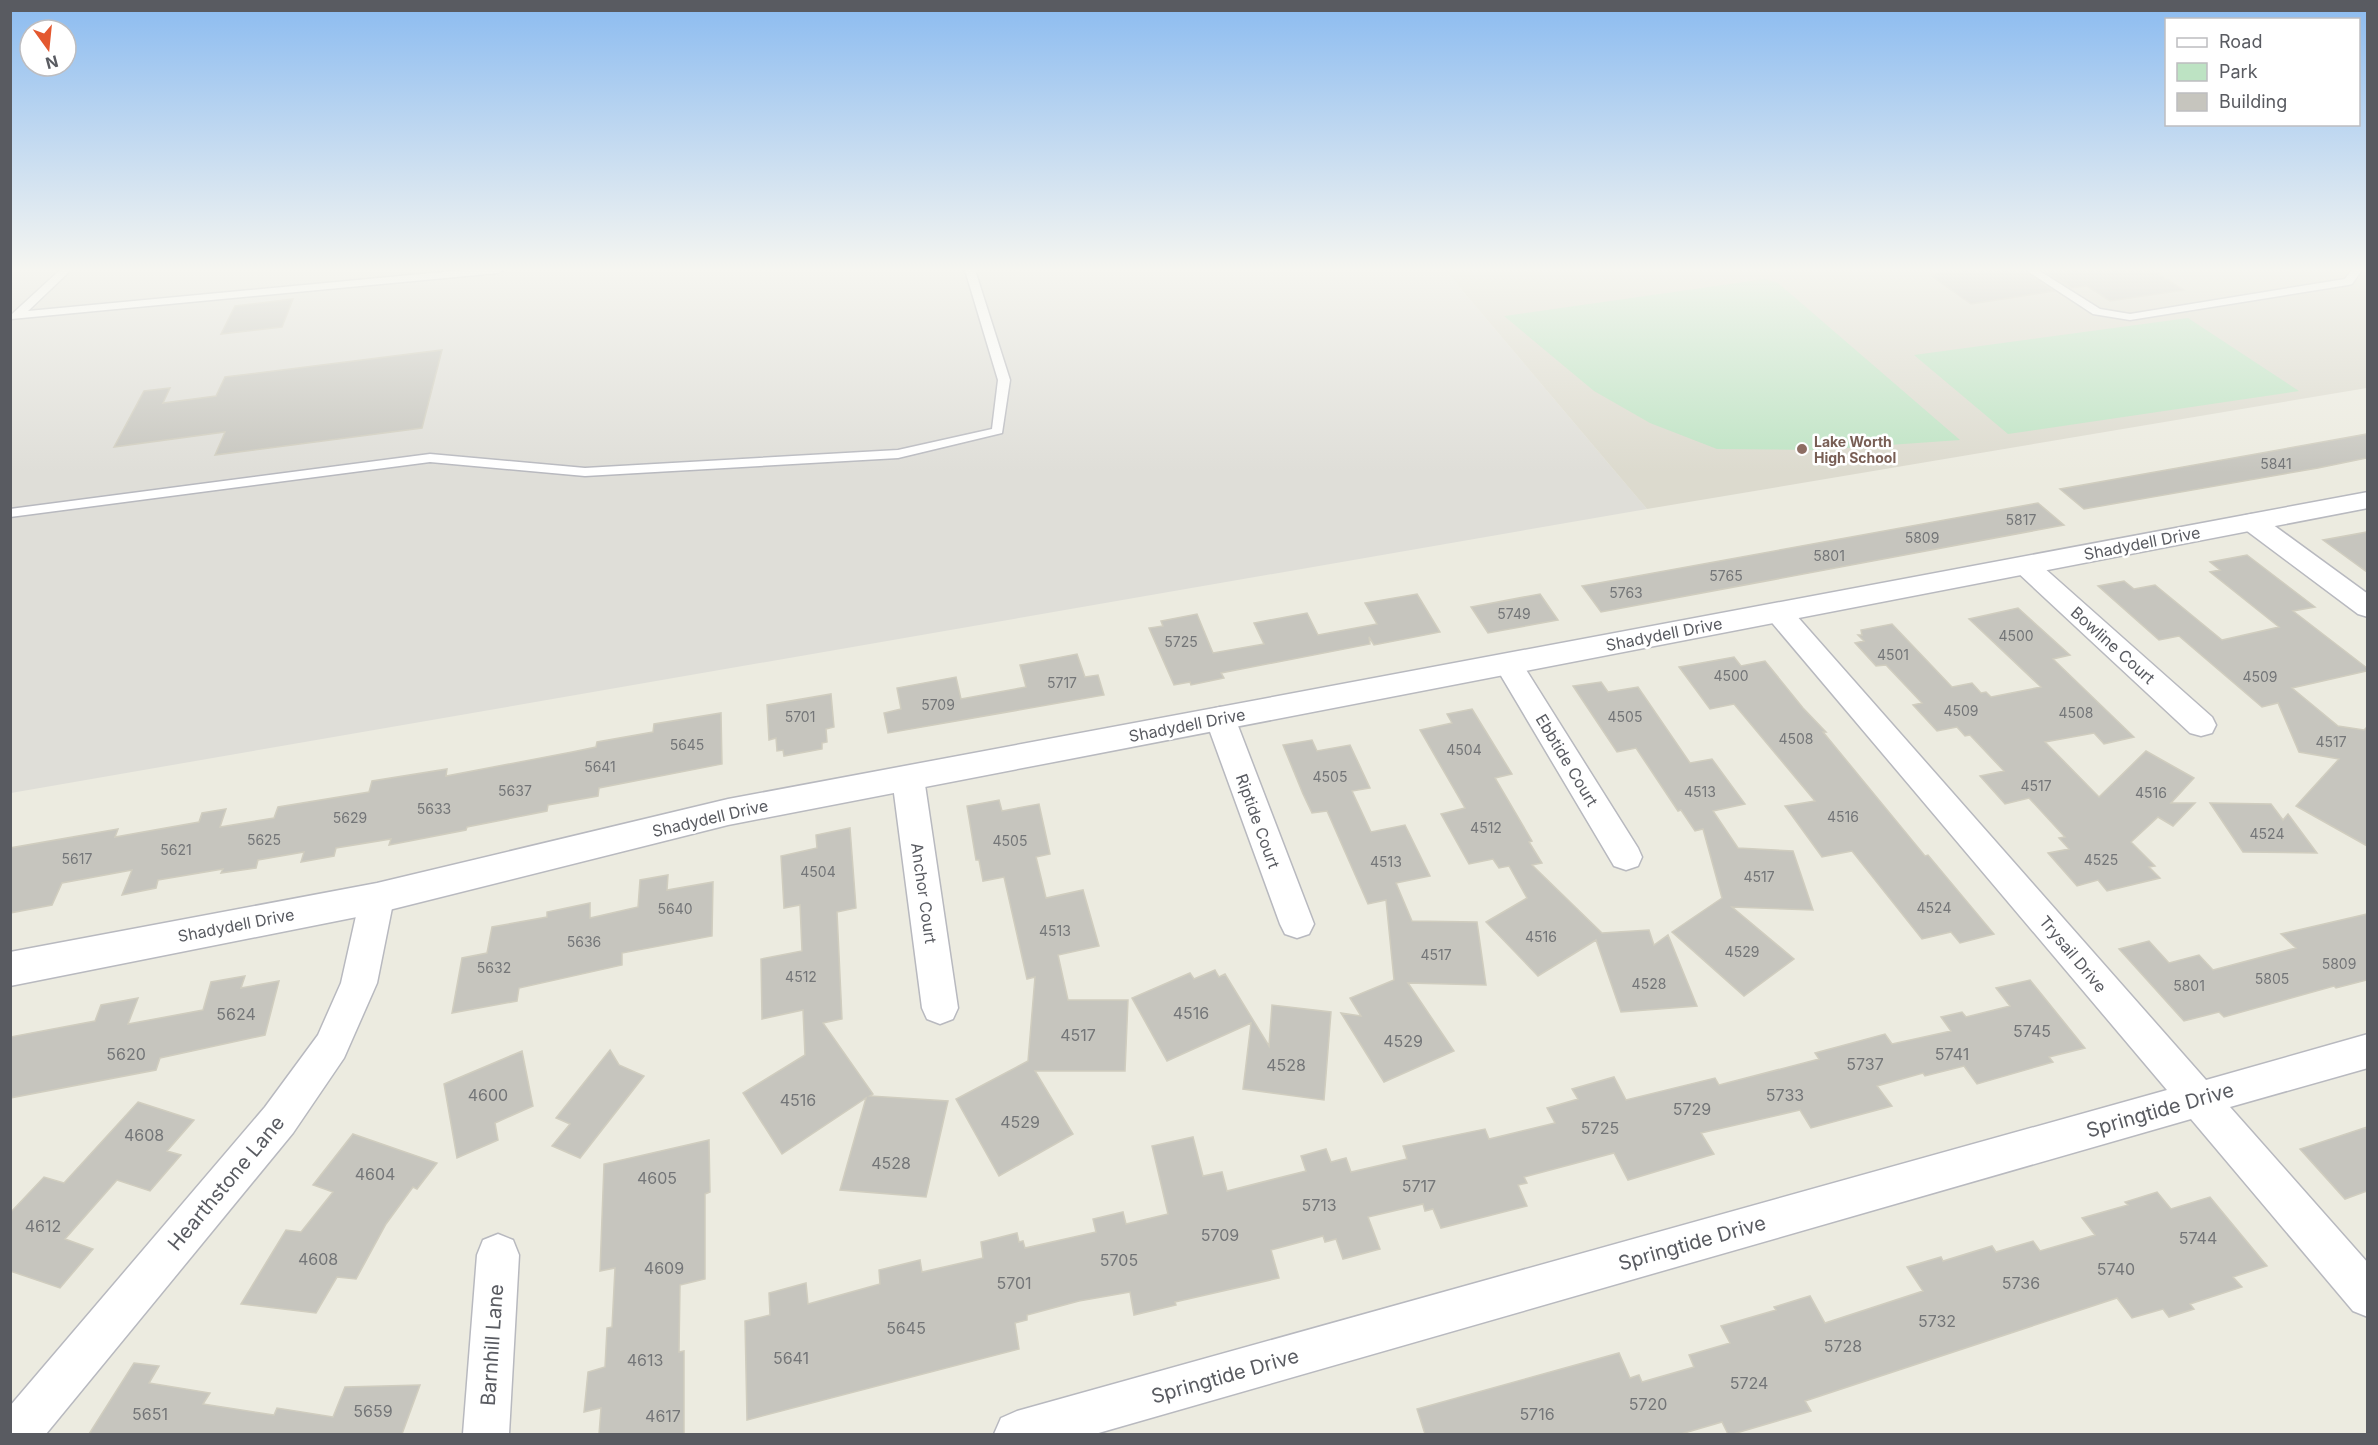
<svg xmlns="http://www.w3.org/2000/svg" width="2378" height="1445" font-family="Inter,sans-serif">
	<rect width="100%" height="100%" fill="#ecebe0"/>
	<!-- industrial -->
	<path fill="#dfded8" d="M11 270H1445L1647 509 11 793Z"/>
	<!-- education -->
	<path fill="#dcdace" d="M1445 270H2367V388L1647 509Z"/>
	<!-- green -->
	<path fill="#bde3c3" d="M1765 279 1778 283 1960 440 1818 450 1717 449 1650 423 1594 391 1504 316Z
		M2188 318 2299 391 2008 434 1914 355Z"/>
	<!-- building -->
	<path fill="#c6c5be" stroke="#d0cdbf" stroke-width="1.5" d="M1962 270H2024L2054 291 1971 304 1930 275Z
		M2043 270H2152L2184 290 2110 301 2087 286 2071 288Z
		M293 299 282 327 221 334 235 306Z
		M442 350 422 428 215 455 225 432 114 447 144 391 170 388 163 403 216 396 225 377Z
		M2367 434V458L2318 468 2084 509 2060 489Z
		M2038 503 2064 525 1601 612 1582 586Z
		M2367 532V572L2323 540Z
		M2247 555 2315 607 2293 611 2367 668V671L2292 688 2338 726 2364 730 2367 727V846L2296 806 2339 759 2299 752 2278 703 2262 707 2179 636 2159 640 2098 586 2124 581 2134 589 2155 585 2222 640 2279 627 2210 572 2220 570 2210 562Z
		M1417 594 1440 632 1374 645 1369 637 1370 644 1221 673 1224 678 1191 685 1190 682 1174 685 1149 628 1163 626 1161 621 1197 614 1213 653 1264 644 1254 623 1307 613 1318 635 1377 624 1365 603Z
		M1540 594 1558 620 1488 633 1471 607Z
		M2018 608 2070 655 2053 659 2134 737 2104 744 2094 733 2045 742 2099 797 2146 751 2194 778 2171 803H2195L2173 826 2158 817 2131 842 2155 866 2149 867 2160 878 2107 891 2098 880 2077 886 2048 853 2069 849 2059 838 2065 837 2029 798 2005 804 1980 776 2004 771 1970 735 1965 736 1957 727 1937 731 1913 705 1922 703 1886 665 1876 666 1855 643 1864 641 1858 635H1862L1861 630 1892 624 1952 687 1972 683 1981 693 1986 692 1991 697 2041 687 1969 619Z
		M1077 654 1085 677 1098 675 1104 695 888 733 884 713 901 709 897 688 956 677 961 699 1026 687 1020 665Z
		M1734 657 1741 666 1765 661 1803 708 1826 732H1823L1925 856 1928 855 1994 934 1960 943 1951 932 1922 939 1852 851 1822 857 1785 806 1815 801 1734 704 1710 709 1679 667Z
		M1601 682 1608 692 1638 687 1690 763 1712 759 1745 804 1713 811 1738 848 1793 851 1813 910 1732 907 1794 959 1744 996 1672 932 1722 898 1703 829 1695 831 1681 810 1678 811 1636 748 1617 752 1573 686Z
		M831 694 834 727 826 729 827 742 822 743V749L784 756 783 750 777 751 776 738 769 740 767 705Z
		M1472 709 1512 774 1495 778 1532 841 1529 842 1542 863 1532 865 1602 933 1649 930 1654 945 1668 935 1697 1006 1621 1012 1596 940 1538 976 1486 922 1527 898 1509 866 1499 868 1493 859 1469 864 1441 814 1465 808 1420 730 1452 723 1447 714Z
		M721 713 722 764 599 788 598 796 548 805 547 811 467 827 466 830 389 845 391 839 336 848 334 856 301 862 304 852 258 860 256 868 221 873 223 869 158 880 156 888 122 895 132 870 62 883 52 905 10 913V848L118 829 115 837 199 822 202 813 226 809 220 827 274 818 278 807 369 792 372 781 447 769 446 776 572 752 596 747 597 742 653 732 654 724Z
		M1312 740 1317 751 1350 745 1370 788 1352 791 1371 832 1405 825 1430 876 1396 883 1412 921 1477 922 1486 985 1408 983 1454 1051 1384 1082 1341 1013 1361 1016 1350 998 1394 980 1386 900 1368 904 1327 811 1312 813 1303 794 1283 745Z
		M999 800 1002 811 1039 804 1050 854 1036 857 1046 898 1083 890 1099 946 1058 955 1068 1000H1128L1125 1071H1035L1073 1134 999 1176 956 1099 1028 1061 1035 977 1027 979 1004 877 983 881 979 860H976L967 806Z
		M2210 803 2271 804 2283 820 2288 814 2317 853 2243 852Z
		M850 828 856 908 837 912 842 1019 823 1023 873 1094 870 1096 948 1101 926 1197 840 1190 866 1098 782 1154 743 1093 805 1055 803 1010 762 1019 761 959 802 951 800 905 784 908 781 856 817 848 816 835Z
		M668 875 667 890 713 882 712 936 622 953V965L519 988 517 1001 452 1013 462 958 487 953 492 927 547 917V912L590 903V918L638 907 640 880Z
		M2367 914V980L2336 988 2334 986 2224 1017 2219 1012 2184 1021 2119 949 2149 941 2169 963 2199 955 2213 970 2296 948 2281 934Z
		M1215 970 1219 977 1225 974 1269 1046 1272 1005 1331 1012 1324 1100 1243 1089 1251 1023 1167 1061 1132 998 1190 973 1194 979Z
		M245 976 241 988 279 981 265 1035 160 1058 156 1070 10 1098V1037L95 1021 101 1005 138 998 128 1024 203 1010 211 982Z
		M2030 980 2085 1048 2049 1057 2053 1062 1977 1084 1964 1066 1925 1076 1923 1073 1877 1086 1892 1106 1811 1128 1800 1110 1701 1133 1714 1154 1628 1180 1614 1153 1524 1177 1527 1183 1518 1185 1527 1206 1441 1228 1433 1209 1425 1211 1423 1204 1368 1217 1380 1249 1343 1259 1336 1239 1325 1242 1323 1236 1271 1250 1279 1278 1175 1302 1176 1305 1134 1315 1130 1292 1079 1301 1027 1315V1320L1015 1323 1019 1349 747 1420 745 1321 770 1315 769 1293 806 1283 808 1304 880 1284 879 1270 920 1260 922 1272 983 1258 981 1242 1017 1233 1019 1242 1023 1241 1025 1248 1096 1232 1093 1219 1123 1212 1126 1224 1168 1214 1152 1146 1193 1137 1203 1176 1222 1172 1227 1191 1306 1171 1301 1156 1326 1149 1331 1162 1346 1158 1351 1172 1407 1159 1403 1146 1485 1129 1489 1139 1555 1123 1547 1108 1578 1099 1572 1089 1614 1077 1626 1100 1715 1078 1719 1085 1819 1059 1815 1053 1885 1034 1892 1044 1951 1031 1941 1017 1962 1012 1966 1017 2010 1006 1996 988Z
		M610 1050 619 1065 644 1076 580 1158 552 1146 570 1124 556 1118Z
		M522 1051 533 1106 495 1123 498 1140 457 1158 444 1084Z
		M138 1102 194 1120 167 1151 181 1155 150 1191 117 1180 65 1239 93 1249 60 1288 10 1271V1213L44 1177 64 1183Z
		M2367 1127V1191L2345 1199 2300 1149Z
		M353 1134 437 1163 417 1189 413 1187 386 1224 356 1279 337 1277 316 1313 241 1304 286 1230 301 1232 333 1192 313 1185Z
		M709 1140 710 1192 705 1194V1279L680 1285 679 1352 684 1351V1434H599L601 1408 584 1412 588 1372 605 1367 607 1328 612 1327 615 1268 600 1271 604 1164Z
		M2157 1192 2171 1209 2210 1197 2267 1266 2233 1277 2242 1287 2190 1304 2194 1309 2169 1317 2163 1309 2132 1318 2117 1298 1805 1401 1811 1411 1733 1434H1728L1722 1422 1681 1434H1425L1417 1409 1619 1353 1630 1378 1639 1375 1642 1382 1694 1367 1689 1355 1730 1343 1721 1326 1776 1310 1774 1307 1810 1296 1825 1323 1923 1291 1907 1267 1941 1257 1943 1261 1992 1246 1996 1252 2033 1241 2040 1251 2095 1235 2082 1218 2128 1205 2125 1202Z
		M134 1363 159 1366 149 1383 210 1393 203 1404 274 1415 277 1408 333 1417 345 1387 420 1385 402 1434H89Z"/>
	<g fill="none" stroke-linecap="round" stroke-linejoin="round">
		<!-- service casing -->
		<g stroke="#b8b9bf" stroke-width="3">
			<path id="service" d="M60 270H71L28 311 464 270H503L498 273 11 319V315Z
				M965 270H975L1010 380 1002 433 898 458 585 476 430 462 10 517V509L430 454 585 468 898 450 992 429 998 380Z
				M2026 270H2038L2100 309 2130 314 2345 279 2352 270H2362L2352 284 2348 285 2130 320 2093 314Z"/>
		</g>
		<!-- minor casing -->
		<g stroke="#b8b9bf" stroke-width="3">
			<path id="minor" d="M2252 514 2261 516 2368 594V617L2358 614 2243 528 2239 522 2243 516Z
				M2025 557 2034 559 2212 717 2216 725 2212 733 2201 736 2190 733 2016 571 2012 565 2016 559Z
				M1778 603 1788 606 2206 1080 2368 1034V1068L2230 1107 2368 1263V1317L2353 1311 2191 1119 1095 1434H994L1001 1418 1017 1411 2167 1090 1768 618 1764 612 1768 606Z
				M1508 654 1518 657 1638 848 1642 857 1638 866 1626 870 1614 866 1494 664 1498 657Z
				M1220 707 1231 710 1235 718 1314 924 1309 934 1297 938 1285 934 1280 924 1205 718 1209 710Z
				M908 766 919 770 924 778 958 1008 953 1019 940 1024 927 1019 922 1008 892 778 897 770Z
				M377 884 389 888 394 898 377 983 344 1058 293 1133 46 1434H10V1406L265 1107 318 1035 341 983 360 898 365 888Z
				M498 1234 513 1240 519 1255 509 1434H463L477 1255 483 1240Z"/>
		</g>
		<!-- tertiary casing -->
		<g stroke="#b8b9bf" stroke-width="3">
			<path id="tertiary" d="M2368 492V508L728 825 377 913 10 986V952L377 883 728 799Z"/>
		</g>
		<!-- service -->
		<use href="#service" fill="#fff" fill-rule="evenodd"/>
		<!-- minor -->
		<use href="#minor" fill="#fff" fill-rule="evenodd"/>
		<!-- tertiary -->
		<use href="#tertiary" fill="#fff" fill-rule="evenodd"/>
	</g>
	<!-- sky -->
	<linearGradient id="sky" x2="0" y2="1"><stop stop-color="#8bbbf0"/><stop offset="0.57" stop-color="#f6f6f1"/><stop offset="1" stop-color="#f6f6f1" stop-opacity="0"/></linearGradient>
	<rect width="2378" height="473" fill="url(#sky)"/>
	<!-- markers -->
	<circle fill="#8d6e63" stroke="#fff" stroke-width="2" cx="1802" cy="449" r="6"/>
	<g text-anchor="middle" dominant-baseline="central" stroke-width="5" stroke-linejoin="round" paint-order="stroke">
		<!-- far-education labels -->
		<g font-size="14" font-weight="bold" fill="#785e54" stroke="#fff" text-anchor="start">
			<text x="1814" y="441">Lake Worth<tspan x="1814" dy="16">High School</tspan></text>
		</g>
		<!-- number labels -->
		<g font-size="14" fill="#747678">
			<text x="2276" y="463">5841</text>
			<text x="2021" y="519">5817</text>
			<text x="1922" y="537">5809</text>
			<text x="1829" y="555">5801</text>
			<text x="1726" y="575">5765</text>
			<text x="1626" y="592">5763</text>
			<text x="1514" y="613">5749</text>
			<text x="2016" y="635">4500</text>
			<text x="1181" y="641">5725</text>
			<text x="1893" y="654">4501</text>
			<text x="1731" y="675">4500</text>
			<text x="2260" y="676">4509</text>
			<text x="1062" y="682">5717</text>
			<text x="938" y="704">5709</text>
			<text x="1961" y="710">4509</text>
			<text x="2076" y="712">4508</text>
			<text x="800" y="716">5701</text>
			<text x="1625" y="716">4505</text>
			<text x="1796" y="738">4508</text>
			<text x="2331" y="741">4517</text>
			<text x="687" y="744">5645</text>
			<text x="1464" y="749">4504</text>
			<text x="600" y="766">5641</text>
			<text x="1330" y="776">4505</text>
			<text x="2036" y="785">4517</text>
			<text x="515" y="790">5637</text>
			<text x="1700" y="791">4513</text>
			<text x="2151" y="792">4516</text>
			<text x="434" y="808">5633</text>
			<text x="1843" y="816">4516</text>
			<text x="350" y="817">5629</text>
			<text x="1486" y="827">4512</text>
			<text x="2267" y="833">4524</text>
			<text x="264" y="839">5625</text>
			<text x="1010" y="840">4505</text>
			<text x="176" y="849">5621</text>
			<text x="77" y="858">5617</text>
			<text x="2101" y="859">4525</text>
			<text x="1386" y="861">4513</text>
			<text x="818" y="871">4504</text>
			<text x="1759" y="876">4517</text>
			<text x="1934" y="907">4524</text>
			<text x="675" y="908">5640</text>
			<text x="1055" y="930">4513</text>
			<text x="1541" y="936">4516</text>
			<text x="584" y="941">5636</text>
			<text x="1742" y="951">4529</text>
			<text x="1436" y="954">4517</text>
			<text x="2339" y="963">5809</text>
			<text x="494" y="967">5632</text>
			<text x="801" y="976">4512</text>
			<text x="2272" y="978">5805</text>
			<text x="1649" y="983">4528</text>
			<text x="2189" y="985">5801</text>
		</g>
		<!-- street labels -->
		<g font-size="16" fill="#595b61" stroke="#fff">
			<text transform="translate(2142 543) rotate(-11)">Shadydell Drive</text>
			<text transform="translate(1664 634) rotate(-11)">Shadydell Drive</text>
			<text transform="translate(2113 645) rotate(42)">Bowline Court</text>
			<text transform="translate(1187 725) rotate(-11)">Shadydell Drive</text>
			<text transform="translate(1567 760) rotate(59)">Ebbtide Court</text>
			<text transform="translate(710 818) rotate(-13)">Shadydell Drive</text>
			<text transform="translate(1258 821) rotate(70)">Riptide Court</text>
			<text transform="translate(924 893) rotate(82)">Anchor Court</text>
			<text transform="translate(236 925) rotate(-11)">Shadydell Drive</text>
			<text transform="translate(2073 954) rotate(50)">Trysail Drive</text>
		</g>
		<!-- near-number labels -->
		<g font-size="16" fill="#747678">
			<text x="1191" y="1013">4516</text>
			<text x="236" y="1014">5624</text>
			<text x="2032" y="1031">5745</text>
			<text x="1078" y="1035">4517</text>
			<text x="1403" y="1041">4529</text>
			<text x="126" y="1054">5620</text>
			<text x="1952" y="1054">5741</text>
			<text x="1865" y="1064">5737</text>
			<text x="1286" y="1065">4528</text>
			<text x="488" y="1095">4600</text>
			<text x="1785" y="1095">5733</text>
			<text x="798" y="1100">4516</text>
			<text x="1692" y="1109">5729</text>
			<text x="1020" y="1122">4529</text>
			<text x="1600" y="1128">5725</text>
			<text x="144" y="1135">4608</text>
			<text x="891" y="1163">4528</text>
			<text x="375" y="1174">4604</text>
			<text x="657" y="1178">4605</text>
			<text x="1419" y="1186">5717</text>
			<text x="1319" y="1205">5713</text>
			<text x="43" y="1226">4612</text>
			<text x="1220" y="1235">5709</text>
			<text x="2198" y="1238">5744</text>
			<text x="318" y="1259">4608</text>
			<text x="1119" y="1260">5705</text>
			<text x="664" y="1268">4609</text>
			<text x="2116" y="1269">5740</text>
			<text x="1014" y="1283">5701</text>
			<text x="2021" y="1283">5736</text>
			<text x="1937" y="1321">5732</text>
			<text x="906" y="1328">5645</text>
			<text x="1843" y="1346">5728</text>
			<text x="791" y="1358">5641</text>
			<text x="645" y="1360">4613</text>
			<text x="1749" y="1383">5724</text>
			<text x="1648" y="1404">5720</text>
			<text x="373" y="1411">5659</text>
			<text x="150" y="1414">5651</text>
			<text x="1537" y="1414">5716</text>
			<text x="663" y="1416">4617</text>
		</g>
		<!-- near-street labels -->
		<g font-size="20" fill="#595b61" stroke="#fff">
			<text transform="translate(2160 1110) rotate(-16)">Springtide Drive</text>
			<text transform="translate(226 1183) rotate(-50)">Hearthstone Lane</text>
			<text transform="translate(1692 1243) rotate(-16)">Springtide Drive</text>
			<text transform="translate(492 1345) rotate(-86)">Barnhill Lane</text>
			<text transform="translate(1225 1376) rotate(-16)">Springtide Drive</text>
		</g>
	</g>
	<!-- border -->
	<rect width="2378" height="1445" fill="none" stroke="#595b61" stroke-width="24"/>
	<!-- legend -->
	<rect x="2165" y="18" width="195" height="108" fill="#ffffff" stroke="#bdbdc0" stroke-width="1.5"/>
	<rect x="2177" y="38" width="30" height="9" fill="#ffffff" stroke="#bdbdc0" stroke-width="1.5"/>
	<text x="2219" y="48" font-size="18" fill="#595b61">Road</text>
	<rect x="2177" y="63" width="30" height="18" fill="#bde3c3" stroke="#bdbdc0" stroke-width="1.5"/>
	<text x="2219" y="78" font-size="18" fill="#595b61">Park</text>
	<rect x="2177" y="93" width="30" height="18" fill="#c6c5be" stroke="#bdbdc0" stroke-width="1.5"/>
	<text x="2219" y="108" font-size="18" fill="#595b61">Building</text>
	<!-- north arrow -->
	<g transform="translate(48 48) rotate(165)"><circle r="28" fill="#ffffff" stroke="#bdbdc0" stroke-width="1.5"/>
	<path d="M0-4.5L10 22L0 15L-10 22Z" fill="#e3582f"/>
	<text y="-9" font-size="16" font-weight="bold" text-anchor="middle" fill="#595b61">N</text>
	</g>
</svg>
